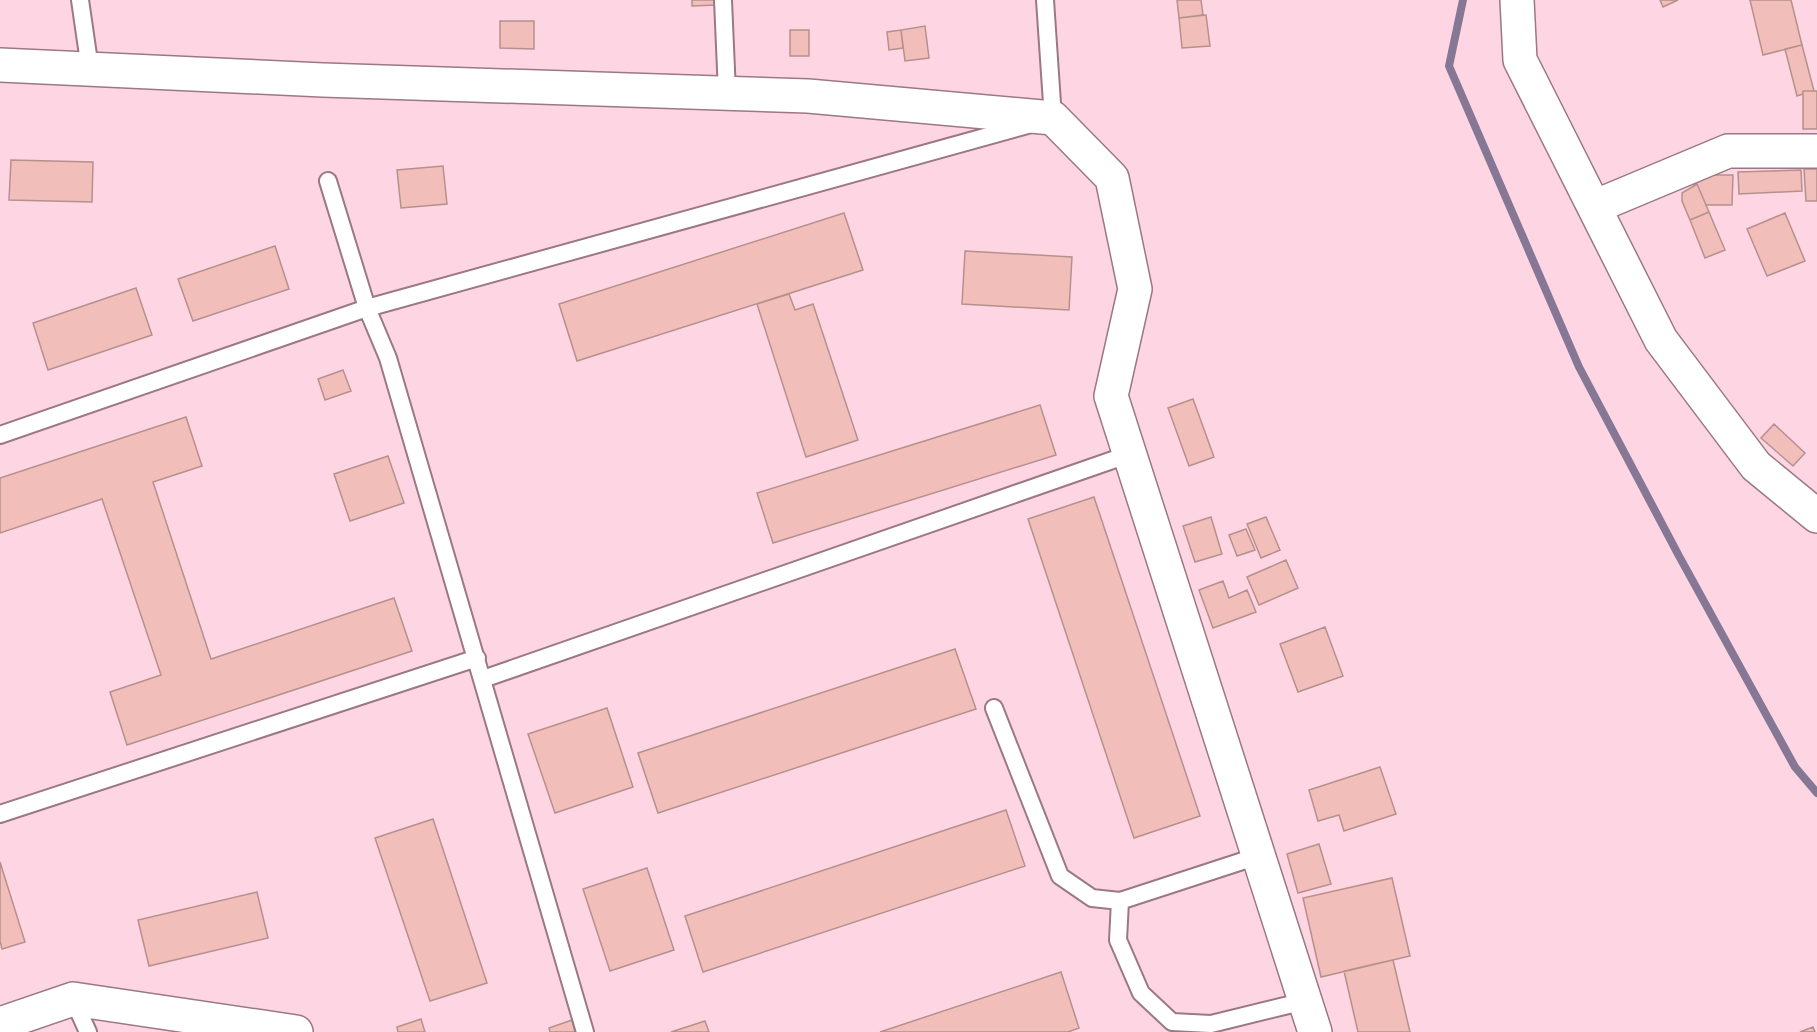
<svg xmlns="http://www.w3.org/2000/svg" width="1817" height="1032" font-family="Arial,sans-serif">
	<rect width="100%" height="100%" fill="#fed6e3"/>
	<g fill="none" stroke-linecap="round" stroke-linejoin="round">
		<!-- stream -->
		<path stroke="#867794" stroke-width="8" d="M1463 0 1449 66 1579 367 1679 556 1795 767 1817 793"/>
	</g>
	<!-- building -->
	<path fill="#f1beb9" stroke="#b6908d" stroke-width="1.5" d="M692 0H717V5L692 6Z
		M1177 0H1201L1203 15 1179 18Z
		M1660 0H1678L1663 7Z
		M1750 0H1791L1802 45 1763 55Z
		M1206 15 1210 46 1182 48 1179 18Z
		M500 21H534V49L500 48Z
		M925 26 929 58 905 61 901 30Z
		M790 30H809V56H790Z
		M901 30 903 48 889 50 887 32Z
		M1802 45 1814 91H1803V94L1797 96 1785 49Z
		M1803 91H1817V129H1803Z
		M11 160 93 162 92 202 9 200Z
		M443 166 447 204 401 208 397 170Z
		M1804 169H1817V201H1806Z
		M1801 170 1802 191 1739 194 1738 172Z
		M1694 175H1733L1732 205H1706L1697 184 1694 186Z
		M1697 184 1709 212 1690 220 1682 201V193Z
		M1709 212 1725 250 1705 258 1690 220Z
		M844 213 863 270 577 361 559 304Z
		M1785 213 1805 261 1767 276 1747 229Z
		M275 246 289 289 193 321 178 279Z
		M965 251 1072 257 1069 310 962 304Z
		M136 288 152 335 48 370 33 323Z
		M789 294 795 310 813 304 858 440 806 457 757 304Z
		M343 370 351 391 325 400 318 379Z
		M1193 399 1214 457 1189 466 1168 408Z
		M1040 405 1056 455 773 543 757 493Z
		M186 417 202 466 153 482 211 659 394 598 412 651 127 745 110 692 161 675 102 499 0 533V478Z
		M1774 424 1805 453 1793 466 1761 438Z
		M388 456 404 503 350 521 334 474Z
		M1094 497 1200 816 1134 838 1028 519Z
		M1211 517 1222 554 1195 562 1183 526Z
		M1266 517 1280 550 1261 558 1247 524Z
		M1246 529 1255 550 1237 556 1229 535Z
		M1286 560 1298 588 1259 605 1247 577Z
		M1223 581 1229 598 1247 590 1256 612 1213 628 1199 590Z
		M1325 627 1343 676 1298 692 1280 644Z
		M955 649 976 709 658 813 638 753Z
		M607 708 633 787 555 813 528 734Z
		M1380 767 1396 814 1344 831 1339 815 1318 821 1309 790Z
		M1006 810 1025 866 703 972 685 916Z
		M433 819 487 983 430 1001 375 838Z
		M1319 844 1331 884 1298 893 1287 854Z
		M0 862 25 942 2 949 0 941Z
		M647 868 674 950 610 971 583 889Z
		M1392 878 1410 956 1321 977 1303 898Z
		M257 892 268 938 149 966 138 920Z
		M1393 960 1410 1032H1358L1344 971Z
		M1061 972 1079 1028 1068 1032H880Z
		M421 1019 425 1032H398L397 1027Z
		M572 1020 575 1032H550L549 1028Z
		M705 1021 709 1032H671Z
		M1813 1027 1815 1032H1800Z"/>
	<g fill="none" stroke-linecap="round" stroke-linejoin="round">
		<!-- service casing -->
		<g stroke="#9b7883" stroke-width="20">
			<path id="service" d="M80 0 90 69
				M723 0 727 93
				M328 181 367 308 388 358 585 1032
				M0 435 367 308 1053 118 1045 0
				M483 679 1130 454
				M994 708 1060 876 1092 898 1120 901 1258 856
				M0 814 477 658
				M1120 901 1118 940 1141 993 1172 1022 1211 1024 1305 1001
				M73 999 88 1032"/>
		</g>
		<!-- minor casing -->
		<g stroke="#9b7883" stroke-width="36">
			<path id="minor" d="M1517 0 1520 60 1661 340 1756 466 1817 516
				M0 65 323 80 808 96 1053 118 1112 178 1135 289 1111 396 1315 1032
				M1594 207 1728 151H1817
				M0 1024 73 999 296 1032"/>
		</g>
		<!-- service -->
		<use href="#service" stroke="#fff" stroke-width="16"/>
		<!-- minor -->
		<use href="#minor" stroke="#fff" stroke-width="33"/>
	</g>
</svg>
